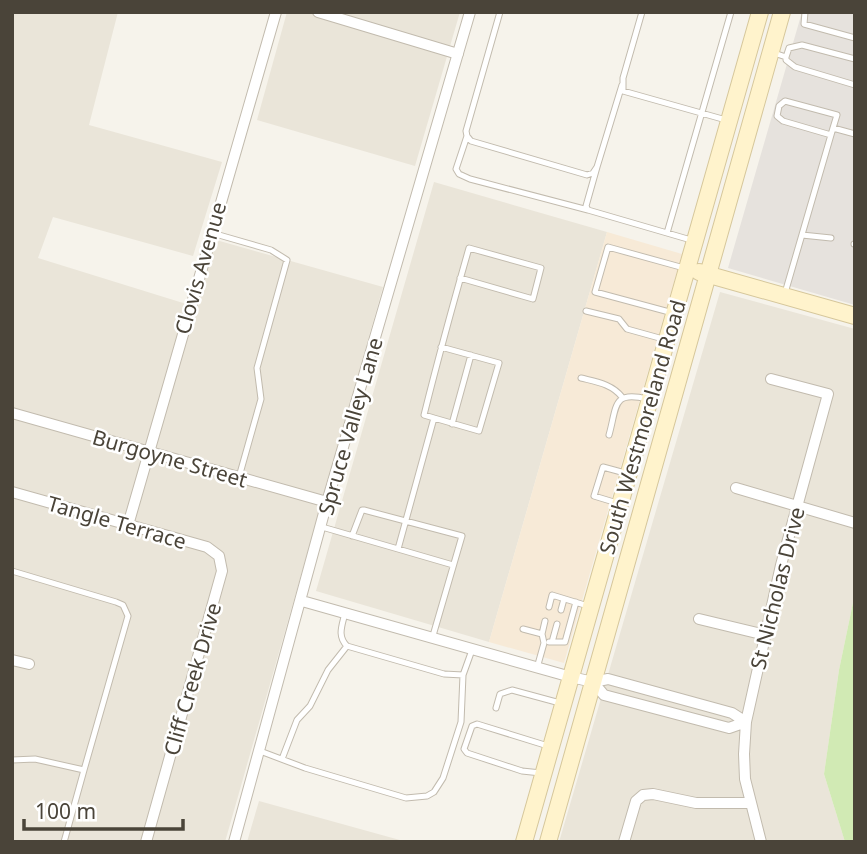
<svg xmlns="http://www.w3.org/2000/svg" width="867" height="854" font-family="'Noto Sans',sans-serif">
	<rect width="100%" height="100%" fill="#f6f3eb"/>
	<!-- residential -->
	<path fill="#eae5d9" d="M12 12H118L89 125 222 162 193 256 53 217 38 258 196 307 216 240 383 287 225 842H12Z
		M287 12H460L415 166 257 120Z
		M434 182 607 232 489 642 316 591Z
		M720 292 855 329V593L839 670 824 774 845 842H559Z
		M259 801 407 842H247Z"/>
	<!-- commercial -->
	<path fill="#f7ead7" d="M607 232 682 254 564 663 489 642Z"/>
	<!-- industrial -->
	<path fill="#e6e2dd" d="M802 12H855V305L728 268Z"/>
	<!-- green -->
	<path fill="#d1eab4" d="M855 593V842H845L824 774 839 670Z"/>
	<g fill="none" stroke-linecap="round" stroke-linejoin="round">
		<!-- lane casing -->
		<g stroke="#c2bbae" stroke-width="7">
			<path id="lane" d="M500 12 466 131 467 136 471 141 587 175 593 173 597 167 622 85
				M642 12 623 78V91L726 120
				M805 12 804 24 855 38
				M774 53 786 57 789 48 802 45 855 59
				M786 57V60L795 67 855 85
				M831 135 783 121 777 116 779 106 785 101 837 115 833 128
				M467 136 456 169 459 174 470 179 588 210
				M597 167 586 206 588 210 667 233 731 12
				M212 233 271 250 287 260 257 368 261 399 239 477
				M667 233 691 240
				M802 235 831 238
				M854 244H855
				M785 293 833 128 855 134
				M586 311 619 319 627 329 663 339
				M673 313 595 292 608 247 684 268
				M581 378C597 382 612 384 622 397
				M434 418 479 431 499 363 441 347
				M452 424 471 355
				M609 435C617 407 612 390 647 399
				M617 503 594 496 603 467 625 473
				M322 527 398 549 434 418 424 415C438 359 453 304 469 248L541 268 533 299 460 278
				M352 536 362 510H364L462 536 432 639
				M398 549 453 565
				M12 571 116 602 123 605 128 616 84 770 35 759 12 760
				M549 607 552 595 588 606
				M561 610 564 599
				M345 613C342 626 337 636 347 646L444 674 463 675
				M523 629 542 634
				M549 642H552L557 624
				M552 642H565L576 602
				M537 668 544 643 542 634 545 621
				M496 708 500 694 512 690 560 703
				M260 751 305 768 406 798 427 796 434 792 443 778 461 722 463 675 472 650
				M282 759 297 720 310 706 328 670 347 646
				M541 773 522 771 467 753 464 749 472 726 477 724 548 746
				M64 842 84 770"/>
		</g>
		<!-- street casing -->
		<g stroke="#c2bbae" stroke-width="12">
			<path id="street" d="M318 12 458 54
				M12 413 327 502
				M736 488 855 523
				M12 492 207 547 219 556 222 571 146 842
				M128 525 276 12
				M302 601 571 677 593 682 608 679 732 713 746 722
				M699 619 765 635
				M12 660 29 664
				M593 682 604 695 729 728 746 722
				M234 842 327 502 470 12
				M624 842 636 801 643 795 653 794 696 803H750
				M761 842 745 779 744 754 746 722 781 565 828 394 771 379"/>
		</g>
		<!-- secondary casing -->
		<g stroke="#d6c79b" stroke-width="18">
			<path id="secondary" d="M699 272 855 316
				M524 842 760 12
				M548 842 782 12"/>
		</g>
		<!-- lane -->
		<use href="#lane" stroke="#fff" stroke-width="5"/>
		<!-- street -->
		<use href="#street" stroke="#fff" stroke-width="10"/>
		<!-- secondary -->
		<use href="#secondary" stroke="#fff3cc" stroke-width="16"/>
	</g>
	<g text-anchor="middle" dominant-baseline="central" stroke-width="5" stroke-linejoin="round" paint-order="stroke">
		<!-- street labels -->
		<g font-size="21" fill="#4a4439" stroke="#fff">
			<text transform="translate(200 268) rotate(-74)">Clovis Avenue</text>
			<text transform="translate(350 426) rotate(-74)">Spruce Valley Lane</text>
			<text transform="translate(642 427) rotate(-74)">South Westmoreland Road</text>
			<text transform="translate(170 458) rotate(16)">Burgoyne Street</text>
			<text transform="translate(117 522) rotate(16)">Tangle Terrace</text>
			<text transform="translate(777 588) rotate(-76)">St Nicholas Drive</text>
			<text transform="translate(192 679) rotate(-74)">Cliff Creek Drive</text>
		</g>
	</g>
	<!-- border -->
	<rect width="867" height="854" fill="none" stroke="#4a4439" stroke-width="28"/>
	<!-- scale -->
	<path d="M24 819v10h159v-10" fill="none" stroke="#4a4439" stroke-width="3.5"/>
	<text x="35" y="819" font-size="21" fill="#4a4439" stroke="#ffffff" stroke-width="5" paint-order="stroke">100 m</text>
</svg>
